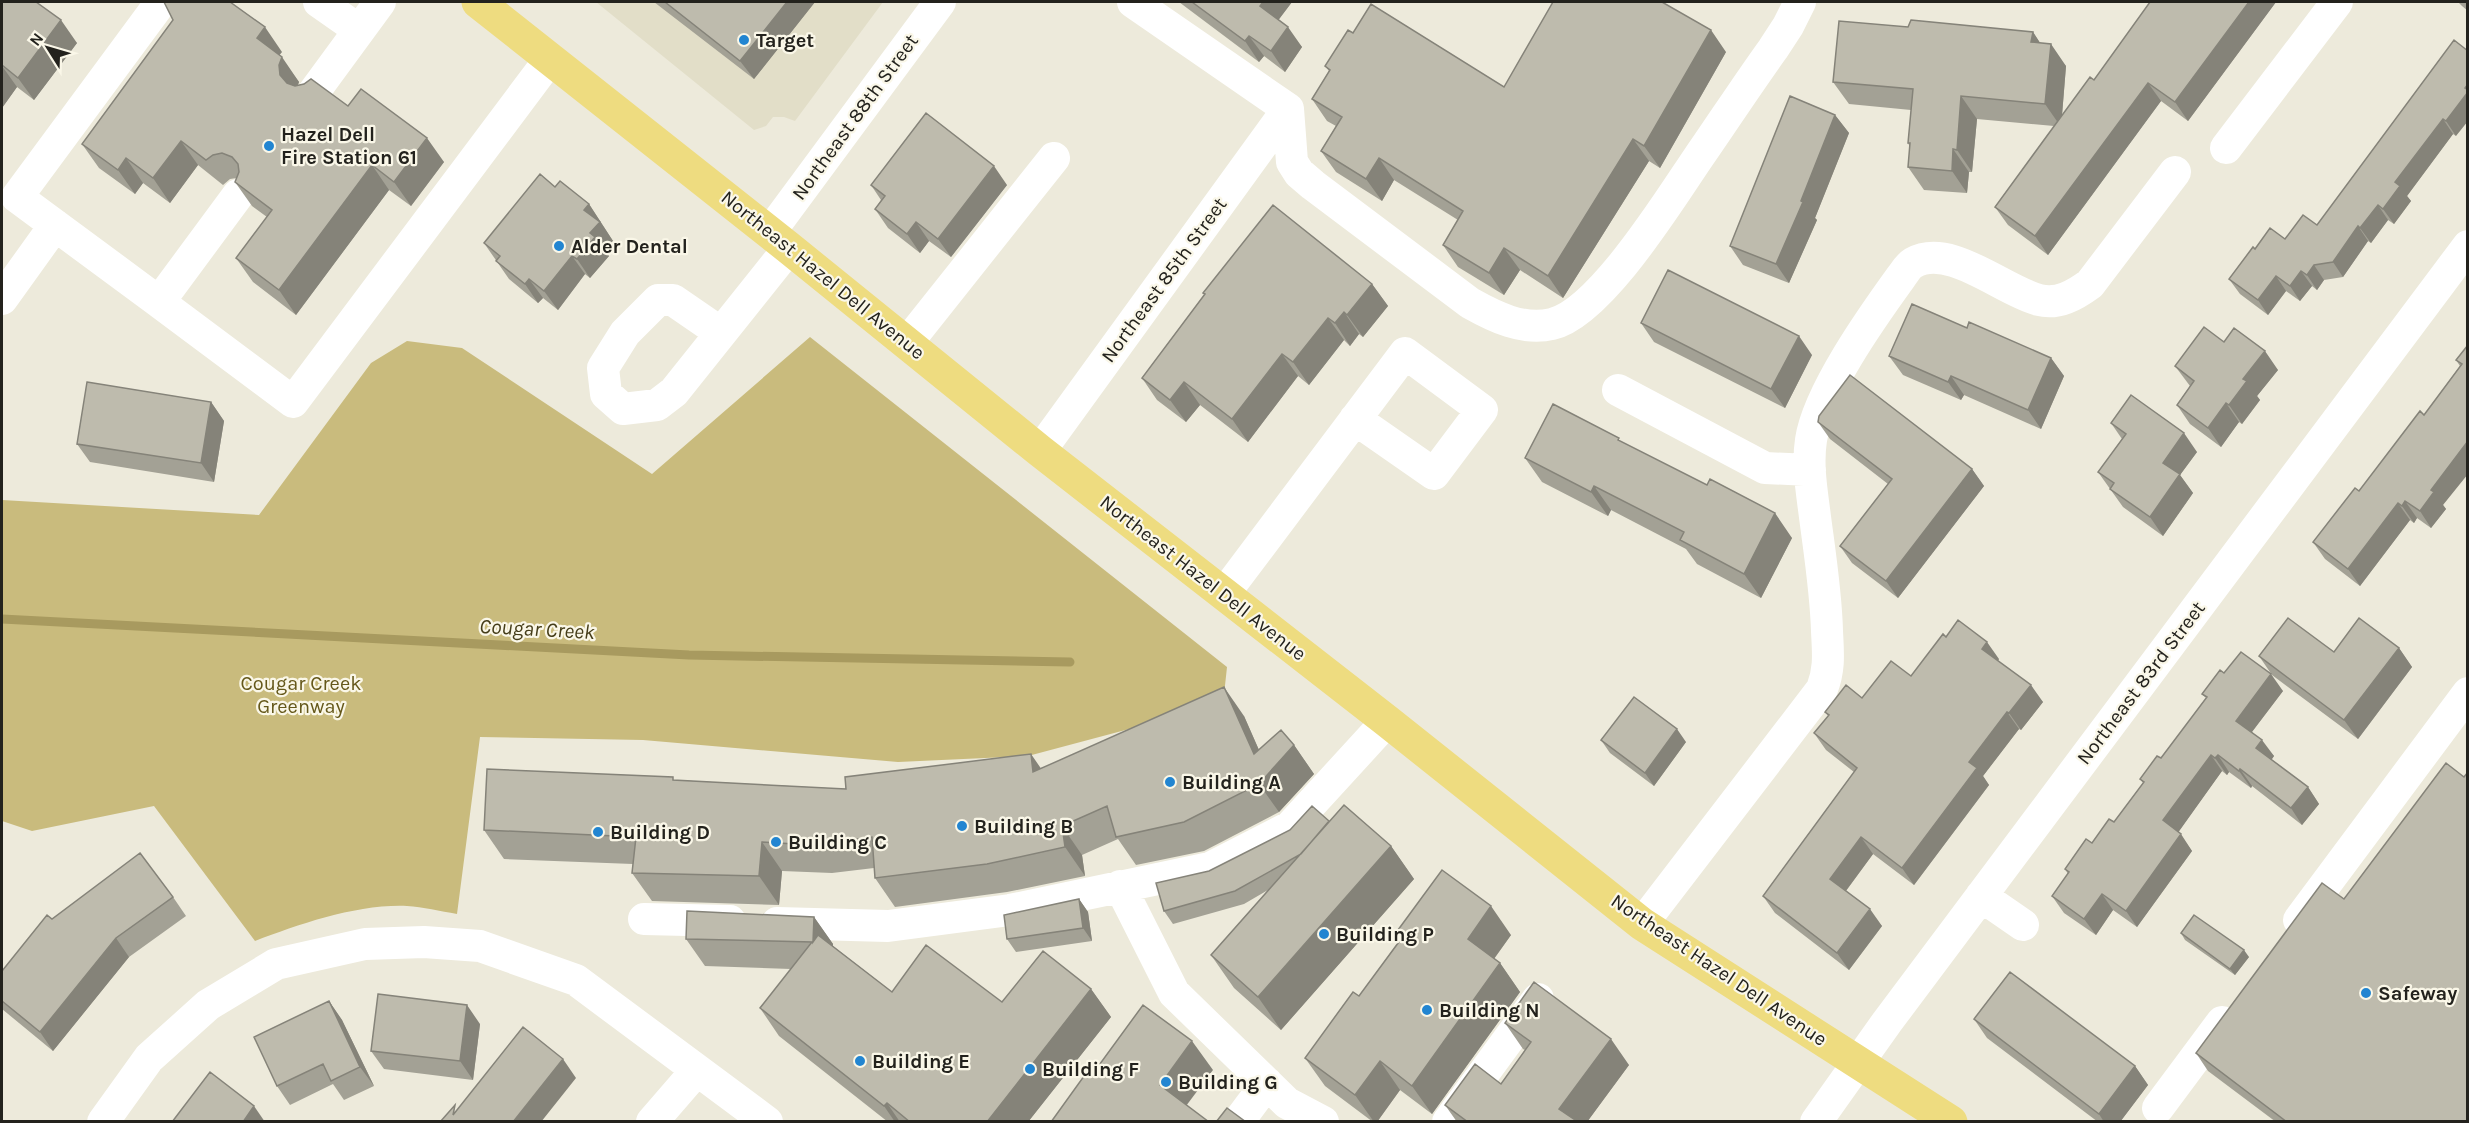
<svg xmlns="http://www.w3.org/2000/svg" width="2469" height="1123" font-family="Karla,sans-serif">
	<rect width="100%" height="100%" fill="#edeadb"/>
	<!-- built -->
	<path fill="#e2dec8" d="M596 2H883L795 121 784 117H773L766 126 754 130Z"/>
	<!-- green -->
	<path fill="#c9bb7d" d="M810 337 1227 667 1223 704 1028 756 898 762 643 740 480 737 457 914C440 911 423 907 407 906 357 904 300 924 255 941L154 806 32 831 2 821V500L259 515 371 363 407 341 462 348 652 474Z"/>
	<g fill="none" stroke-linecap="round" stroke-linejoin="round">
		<!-- stream -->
		<path stroke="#a89a5f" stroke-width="9" d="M2 619 689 655 1070 662"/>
		<!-- minor -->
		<path stroke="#fff" stroke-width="32" d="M161 2 17 197 159 302 238 195
			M319 2 359 30
			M1133 2 1288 109 1292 162 1299 173 1313 185 1470 303C1495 317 1523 331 1552 324 1600 313 1670 199 1698 158 1723 122 1747 85 1773 49L1788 26 1800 2
			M314 92 380 2
			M2226 148 2337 2
			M770 232 940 2
			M2 299 55 225
			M159 302 293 402 550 59
			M721 333 673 300H658L625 333 603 368 606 394 623 409 657 405 674 392 789 248
			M907 343 1054 158
			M1618 390 1765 468 1810 470
			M1040 451 1288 109
			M1224 594 1405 353 1482 410 1434 474 1355 419
			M1120 886 1174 993 1287 1103 1323 1122
			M1981 896 2023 925
			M644 919 730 921
			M2299 920 2468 693
			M777 923 888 926 1010 910 1210 868 1290 827 1387 721
			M1642 924 1822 689C1830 668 1828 653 1827 631 1826 593 1820 555 1815 517 1812 492 1807 466 1811 440 1818 393 1872 317 1901 277 1904 273 1908 266 1913 263 1950 242 2003 291 2039 300 2058 305 2075 295 2090 284L2175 172
			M2158 1108 2222 1022
			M103 1122 149 1058 208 1005 276 964 365 944 424 942 480 946 576 980 767 1122
			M652 1122 697 1070
			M1238 1122 1267 1083
			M1448 1122 1538 999
			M1816 1122 1887 1022 2468 246"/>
		<!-- major -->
		<path stroke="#eedc80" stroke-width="33" d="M478 2 789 248 1040 451 1387 721 1642 924 1951 1122"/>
	</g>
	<!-- wall -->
	<path fill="#a3a195" d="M2 2 77 43 34 100 17 87 2 108Z
		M654 2H815L754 79Z
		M1179 2H1292L1278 20 1302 47 1285 72 1264 56 1259 62Z
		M2150 2H2276L2188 121 2161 101 2048 255 2008 225 1995 207 2054 126 1977 119 1972 172H1969L1967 193 1924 190 1908 167 1910 147 1908 143 1911 110 1849 104 1833 82 1908 27 2033 32 2040 43 2066 66 2062 116 2094 80Z
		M2458 2H2468V11L2462 6Z
		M1353 33 1504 87 1726 52 1660 168 1649 161 1563 298 1520 270 1504 295 1458 267 1443 245 1458 220 1394 180 1382 201 1336 172 1321 151 1336 126 1327 121 1312 99 1329 71 1325 66Z
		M2454 40 2456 136 2453 134 2407 196 2411 201 2394 224 2388 220 2371 243 2368 241 2343 277 2324 280 2317 290 2312 286 2300 301 2286 291 2268 315 2240 294 2229 279 2255 249 2285 239 2317 225Z
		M282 52 279 55 299 82 298 85 348 106 444 162 411 206 389 190 296 315 253 282 236 258 267 217 252 206 235 182 237 178 230 179 223 185 198 165 170 203 143 183 135 194 99 168 82 144Z
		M1835 115 1849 133 1815 218 1817 220 1789 283 1743 265 1730 246Z
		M871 185H1007L951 257 929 241 920 253 888 228 875 209 881 200Z
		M555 187 589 204 613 241 605 250 609 256 590 278 585 274 558 310 543 298 538 303 509 279 484 243Z
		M1372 284 1388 306 1363 337 1359 334 1350 346 1344 340 1309 385 1298 376 1248 442 1200 405 1186 422 1157 400 1142 378 1204 295 1203 293Z
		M1641 323 1812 355 1785 408 1654 342Z
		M1967 328 2051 358 2064 376 2041 429 1964 395 1961 400 1903 375 1889 356Z
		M2224 342 2278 370 2257 396 2260 400 2242 424 2239 422 2221 447 2190 424 2177 405 2190 386 2175 366Z
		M2468 345 2443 505 2446 509 2431 528 2417 518 2414 523 2410 520 2360 586 2325 559 2313 542 2359 491 2424 415 2460 366 2456 360Z
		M211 402 224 421 214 482 90 462 77 444Z
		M1818 422 1972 469 1984 486 1898 598 1852 563 1840 546 1888 484 1830 439Z
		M2111 423 2197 452 2180 475 2193 493 2163 536 2123 507 2098 472 2122 439Z
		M1622 442 1792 538 1761 598 1697 564 1686 549 1611 510 1608 516 1542 482 1525 458Z
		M2399 648 2412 667 2358 739 2272 675 2259 656Z
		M1999 659 1998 661 2043 702 2021 730 2019 729 1983 776 1989 785 1914 885 1873 854 1846 891 1882 926 1849 970 1775 913 1763 896 1854 772 1826 750 1814 733 1828 716 1825 712 1862 698 1911 676Z
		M2224 673 2283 691 2252 732 2274 756 2271 760 2308 787 2319 804 2302 825 2252 786 2251 788 2229 772 2227 775 2222 771 2178 832 2192 851 2137 927 2113 910 2096 935 2064 913 2052 896 2068 874 2065 869 2114 822 2143 783 2140 779 2161 758 2206 698 2202 694Z
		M1244 716 1259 750 1294 745 1314 774 1279 812 1204 851 1136 865 1118 839 1082 855 1085 876 1007 892 895 907 875 878 874 868 832 873 782 871 779 905 652 901 632 873 633 864 504 859 484 830 674 780 846 789 1041 768Z
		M1601 740 1686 742 1654 786 1610 753Z
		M2464 777 2468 1122H2276L2208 1071 2196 1053 2344 899Z
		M1329 821 1391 846 1414 879 1281 1030 1234 988 1211 955 1268 890 1244 904 1173 924 1164 911 1209 871Z
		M173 897 186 916 129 957 53 1051 2 1009V971L52 919Z
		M1079 899 1088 912 1092 941 1016 952 1007 939Z
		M814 917 833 944V946L892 992 1002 1002 1091 989 1111 1017 1028 1122H888L779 1036 760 1008 791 969 705 966 686 939Z
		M1398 930 1511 935 1494 959 1500 963 1520 992 1432 1114 1400 1090 1377 1122H1373L1325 1086 1305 1058 1359 996 1402 937Z
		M2181 933 2249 957 2235 975 2185 940Z
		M329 1001 342 1020 374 1086 344 1100 333 1084 290 1105 277 1086Z
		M1974 1019 2135 1066 2148 1085 2120 1122H2098L1987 1038Z
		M1505 1023 1629 1065 1587 1122H1457L1445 1105 1501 1084 1525 1050 1523 1049Z
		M480 1024 473 1080 384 1069 371 1051Z"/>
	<!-- shaded-wall -->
	<path fill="#858379" d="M787 2H815L754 79 740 61Z
		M1263 2H1292L1274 26 1260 6Z
		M2249 2H2276L2188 121 2175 102Z
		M61 20 77 43 34 100 18 78Z
		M265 27 282 52 273 62 257 38Z
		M1288 27 1302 47 1285 72 1271 51Z
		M1711 30 1726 52 1660 168 1644 146Z
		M2033 32 2048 55 2031 42Z
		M1249 36 1264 56 1259 62 1245 41Z
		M2051 44 2066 66 2061 127 2045 104Z
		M282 57 299 82 296 89 297 99 280 75 279 65Z
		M2 66 17 87 2 108Z
		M2148 83 2161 101 2048 255 2035 236Z
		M2468 92V121L2456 136 2446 121Z
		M1961 96 1977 119 1972 172 1957 150Z
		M1835 115 1849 133 1815 218 1817 220 1789 283 1776 264Z
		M2443 119 2453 134 2407 196 2411 201 2394 224 2383 209 2395 182Z
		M427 138 444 162 411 206 394 182Z
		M1633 139 1649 161 1563 298 1548 276Z
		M181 141 198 165 170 203 153 178Z
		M1953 149 1969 172 1967 193 1952 171Z
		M126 158 143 183 135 194 118 170Z
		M1379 158 1394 180 1382 201 1366 179Z
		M372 165 389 190 296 315 279 290Z
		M994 166 1007 185 951 257 938 239Z
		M589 204 613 241 605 250 609 256 590 278 577 259 590 233 584 210Z
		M2378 205 2388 220 2371 243 2360 228Z
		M916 222 929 241 920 253 907 234Z
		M2358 226 2368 241 2343 277 2333 262Z
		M1504 248 1520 270 1504 295 1489 273Z
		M572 256 585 274 558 310 544 291Z
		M2314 265 2324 280 2317 290 2307 275Z
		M2301 271 2312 286 2300 301 2290 286Z
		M2276 276 2286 291 2268 315 2258 300Z
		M529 279 543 298 538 303 525 284Z
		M1372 284 1388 306 1363 337 1347 315Z
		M1344 312 1359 334 1350 346 1335 323Z
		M1328 318 1344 340 1309 385 1293 362Z
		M1799 336 1812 355 1785 408 1771 389Z
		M2265 351 2278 370 2257 396 2260 400 2242 424 2229 405 2243 379Z
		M1282 354 1298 376 1248 442 1232 419Z
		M2051 358 2064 376 2041 429 2028 410Z
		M1951 376 1964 395 1961 400 1948 382Z
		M1184 382 1200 405 1186 422 1170 400Z
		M211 402 224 421 214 482 201 463Z
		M2226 403 2239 422 2221 447 2208 428Z
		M2184 433 2197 452 2180 475 2193 493 2163 536 2150 517 2163 463Z
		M2468 441V474L2443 505 2446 509 2431 528 2420 511 2431 490Z
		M1972 469 1984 486 1898 598 1886 581Z
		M1594 486 1611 510 1608 516 1591 492Z
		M2405 501 2417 518 2414 523 2402 506Z
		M2398 503 2410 520 2360 586 2348 569Z
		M1775 513 1792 538 1761 598 1744 574Z
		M1987 642 1999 659 1994 666 1982 649Z
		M2399 648 2412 667 2358 739 2344 720Z
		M2271 674 2283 691 2248 737 2236 721Z
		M2031 685 2043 702 2021 730 2009 713Z
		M1224 687 1244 716 1269 773 1294 745 1314 774 1279 812 1259 784 1254 754Z
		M2007 712 2019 729 1983 776 1989 785 1914 885 1902 868 1969 762Z
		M1677 729 1686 742 1654 786 1645 773Z
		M2262 740 2274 756 2268 765 2256 748Z
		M1031 754 1051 783 1033 772Z
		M2211 755 2222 771 2175 837 2163 820Z
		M2218 755 2229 772 2227 775 2215 758Z
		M2240 769 2252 786 2251 788 2239 771Z
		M2308 787 2319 804 2302 825 2291 808Z
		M1062 826 1082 855 1085 876 1065 847Z
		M2181 834 2192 851 2137 927 2126 911Z
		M1861 837 1873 854 1842 896 1830 879Z
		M762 842 782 871 779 905 759 876Z
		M1391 846 1414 879 1281 1030 1258 997Z
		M2102 894 2113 910 2096 935 2084 919Z
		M1079 899 1088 912 1092 941 1083 928Z
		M1491 906 1511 935 1488 967 1468 939Z
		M1870 909 1882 926 1849 970 1837 953Z
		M814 917 833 944 832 969 813 942Z
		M116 938 129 957 53 1051 40 1032Z
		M2244 950 2249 957 2235 975 2230 969Z
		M1500 963 1520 992 1432 1114 1412 1086Z
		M1091 989 1111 1017 1028 1122H987Z
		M329 1001 342 1020 374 1086 360 1067Z
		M467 1005 480 1024 473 1080 460 1061Z
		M1611 1039 1629 1065 1587 1122H1568L1559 1109Z
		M1192 1041 1213 1070 1180 1114 1160 1085Z
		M563 1059 576 1078 541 1122H513Z
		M1380 1061 1400 1090 1377 1122H1374L1355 1095Z
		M2135 1066 2148 1085 2120 1122H2104L2099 1114Z
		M887 1103 900 1122H895L884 1106Z
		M254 1106 265 1122H243Z"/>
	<!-- building -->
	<path fill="#bebbad" stroke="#858379" stroke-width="1.5" d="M2 2H36L61 20 18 78 2 65Z
		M164 2H230L265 27 257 38 282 57 279 65 280 75 287 83 295 86 304 84 311 79 348 106 361 89 427 138 394 182 372 165 279 290 236 258 272 210 235 182 239 172 238 164 232 157 222 153 213 155 206 160 181 141 153 178 126 158 118 170 82 144 173 20Z
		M665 2H787L740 61Z
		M1192 2H1263L1260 6 1288 27 1271 51 1249 36 1245 41Z
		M1553 2H1662L1711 30 1644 146 1633 139 1548 276 1504 248 1489 273 1443 245 1463 211 1379 158 1366 179 1321 151 1342 117 1312 99 1330 70 1325 66 1348 30 1353 33 1371 4 1504 87Z
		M2150 2H2249L2175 102 2148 83 2035 236 1995 207 2090 77 2094 80Z
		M1911 20 2033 32 2031 42 2051 44 2045 104 1961 96 1957 150 1953 149 1952 171 1908 167 1910 143H1908L1913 89 1833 82 1839 21 1908 27Z
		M2454 40 2468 51V84L2465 88 2468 90V92L2446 121 2443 119 2395 182 2400 186 2383 209 2378 205 2360 228 2358 226 2333 262 2314 265 2307 275 2301 271 2290 286 2276 276 2258 300 2229 279 2253 247 2255 249 2270 228 2285 239 2303 215 2317 225Z
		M1790 96 1835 115 1801 201 1803 202 1776 264 1730 246Z
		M926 113 994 166 938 239 916 222 907 234 875 209 885 196 871 185Z
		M540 174 555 187 560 181 589 204 584 210 600 222 590 233 595 237 577 259 572 256 544 291 529 279 525 284 496 261 500 256 484 243Z
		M1273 205 1372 284 1347 315 1344 312 1335 323 1328 318 1293 362 1282 354 1232 419 1184 382 1170 400 1142 378 1205 294 1203 293Z
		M1668 270 1799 336 1771 389 1641 323Z
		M1912 304 1967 328 1969 322 2051 358 2028 410 1951 376 1948 382 1889 356Z
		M2204 327 2224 342 2234 328 2265 351 2243 379 2247 381 2229 405 2226 403 2208 428 2177 405 2194 381 2175 366Z
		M2468 345V441L2431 490 2434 492 2420 511 2405 501 2402 506 2398 503 2348 569 2313 542 2355 488 2359 491 2420 411 2424 415 2462 364 2456 360Z
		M1850 375 1972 469 1886 581 1840 546 1892 479 1818 422 1819 416Z
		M87 382 211 402 201 463 77 444Z
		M2131 395 2184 433 2163 463 2180 474 2150 517 2110 489 2114 483 2098 472 2126 434 2111 423Z
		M1553 404 1619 438 1618 440 1707 485 1710 479 1775 513 1744 574 1680 540 1684 532 1594 486 1591 492 1525 458Z
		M2288 618 2334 652 2359 618 2399 648 2344 720 2259 656Z
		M1958 620 1987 642 1982 649 2031 685 2009 713 2007 712 1969 762 1977 768 1902 868 1861 837 1830 879 1870 909 1837 953 1763 896 1857 768 1814 733 1829 715 1825 712 1846 685 1862 698 1891 661 1911 676 1943 634 1946 637Z
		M2241 652 2271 674 2236 721 2262 740 2256 748 2308 787 2291 808 2240 769 2239 771 2218 755 2215 758 2211 755 2163 820 2181 834 2126 911 2102 894 2084 919 2052 896 2069 872 2065 869 2086 839 2092 843 2109 819 2114 822 2144 782 2140 779 2157 756 2161 758 2207 697 2202 694 2220 670 2224 673Z
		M1224 687 1254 754 1281 730 1294 745 1259 784 1184 822 1116 837 1107 806 1062 826 1065 847 987 864 875 878 872 837 812 845 762 842 759 876 632 873 636 837 484 830 487 769 673 777V780L846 789 845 777 1031 754 1033 772Z
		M1634 697 1677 729 1645 773 1601 740Z
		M2446 763 2464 777 2468 772V1122H2287L2196 1053 2322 883 2344 899Z
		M1344 805 1391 846 1258 997 1211 955Z
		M1312 806 1329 821 1301 854 1235 891 1164 911 1156 883 1209 871 1290 830Z
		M140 853 173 897 116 938 40 1032 2 1001V971L47 915 52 919Z
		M1442 870 1491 906 1468 939 1500 963 1412 1086 1380 1061 1355 1095 1305 1058 1353 992 1359 996 1404 935 1398 930Z
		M1079 899 1083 928 1007 939 1004 915Z
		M687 911 814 917 813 942 818 935 892 992 926 945 1002 1002 1043 951 1091 989 987 1122H910L887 1103 884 1106 760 1008 812 942 686 939Z
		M2194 915 2244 950 2230 969 2181 933Z
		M2010 972 2135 1066 2099 1114 1974 1019Z
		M1534 982 1611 1039 1559 1109 1578 1122H1468L1445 1105 1475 1064 1501 1084 1531 1042 1505 1023Z
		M378 994 467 1005 460 1061 371 1051Z
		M329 1001 360 1067 331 1081 323 1064 277 1086 254 1037Z
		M1143 1005 1192 1041 1160 1085 1209 1122H1051L1092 1065 1097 1068Z
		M523 1027 563 1059 513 1122H440L455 1105 453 1115Z
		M210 1072 254 1106 243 1122H172Z
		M1227 1108 1246 1122H1216Z"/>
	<!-- markers -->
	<g fill="#2285d1" stroke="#faf7e8" stroke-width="2">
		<circle cx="744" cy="40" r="6"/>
		<circle cx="269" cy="146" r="6"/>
		<circle cx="559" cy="246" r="6"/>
		<circle cx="1170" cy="782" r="6"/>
		<circle cx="962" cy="826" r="6"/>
		<circle cx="598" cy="832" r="6"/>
		<circle cx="776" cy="842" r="6"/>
		<circle cx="1324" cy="934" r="6"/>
		<circle cx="2366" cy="993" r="6"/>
		<circle cx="1427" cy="1010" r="6"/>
		<circle cx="860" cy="1061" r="6"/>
		<circle cx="1030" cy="1069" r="6"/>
		<circle cx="1166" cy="1082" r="6"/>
	</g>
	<g text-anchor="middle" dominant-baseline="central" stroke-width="4.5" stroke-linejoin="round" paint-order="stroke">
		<!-- poi labels -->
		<g font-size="20" font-weight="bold" fill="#23221d" stroke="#faf7e8" text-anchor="start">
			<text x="756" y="40">Target</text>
			<text x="281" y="134">Hazel Dell<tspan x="281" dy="23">Fire Station 61</tspan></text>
			<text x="571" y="246">Alder Dental</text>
			<text x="1182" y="782">Building A</text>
			<text x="974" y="826">Building B</text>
			<text x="610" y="832">Building D</text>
			<text x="788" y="842">Building C</text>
			<text x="1336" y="934">Building P</text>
			<text x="2378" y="993">Safeway</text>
			<text x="1439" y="1010">Building N</text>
			<text x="872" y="1061">Building E</text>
			<text x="1042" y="1069">Building F</text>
			<text x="1178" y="1082">Building G</text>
		</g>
		<!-- street labels -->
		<g font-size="20" fill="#23221d" stroke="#faf7e8">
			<text transform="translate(855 117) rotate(-54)">Northeast 88th Street</text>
			<text transform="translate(823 275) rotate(39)">Northeast Hazel Dell Avenue</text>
			<text transform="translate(1164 280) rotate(-54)">Northeast 85th Street</text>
			<text transform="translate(1203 578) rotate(38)">Northeast Hazel Dell Avenue</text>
			<text transform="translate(2141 683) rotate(-53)">Northeast 83rd Street</text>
			<text transform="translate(1719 970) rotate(34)">Northeast Hazel Dell Avenue</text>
		</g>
		<!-- park labels -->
		<g font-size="20" fill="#65581a" stroke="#faf7e8">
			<text x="301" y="683">Cougar Creek<tspan x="301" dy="23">Greenway</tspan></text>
		</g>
		<!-- water labels -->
		<g font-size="21" font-style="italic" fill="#453d19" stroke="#faf7e8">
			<text transform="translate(537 629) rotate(3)">Cougar Creek</text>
		</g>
	</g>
	<!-- border -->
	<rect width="2469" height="1123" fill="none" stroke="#23221d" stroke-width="6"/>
	<!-- north arrow -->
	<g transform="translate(48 48) rotate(307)" stroke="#faf7e8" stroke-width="4.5" paint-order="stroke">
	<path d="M0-4.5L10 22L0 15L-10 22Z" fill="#23221d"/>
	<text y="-9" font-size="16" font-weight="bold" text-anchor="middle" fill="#23221d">N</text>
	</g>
</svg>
